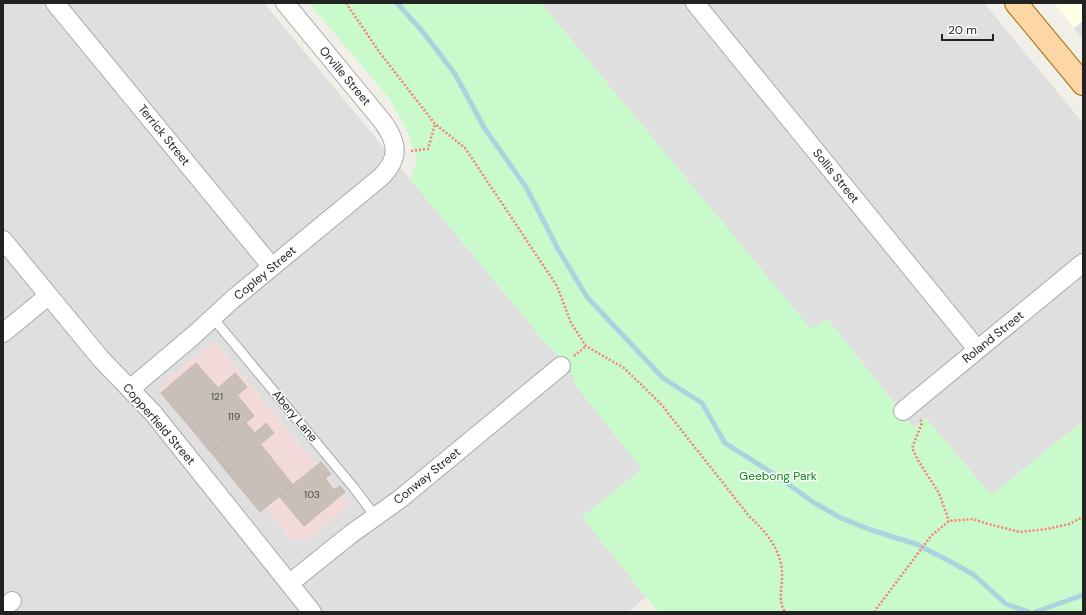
<svg xmlns="http://www.w3.org/2000/svg" width="1086" height="615" font-family="'DM Sans',sans-serif">
	<rect width="100%" height="100%" fill="#f2efe9"/>
	<!-- residential -->
	<path fill="#e0dfdf" fill-rule="evenodd" d="M3 3H264L550 348 558 354 572 371 576 386 642 469 582 517 646 597 628 612H3ZM214 341 350 505 291 539 265 508 259 512Z
		M541 3H984L1083 123V421L991 495 926 418 914 428 827 318 811 330Z
		M1083 21V39L1074 28Z"/>
	<!-- commercial -->
	<path fill="#f2dad9" d="M214 341 350 505 305 541 291 539 265 508 260 513 160 392 166 380Z"/>
	<!-- education -->
	<path fill="#ffffe5" d="M1054 3H1083V21L1074 28Z"/>
	<!-- park -->
	<path fill="#c8facc" d="M309 3H541L811 329 827 318 914 428 926 418 991 495 1083 421V612H658L582 517 642 469 576 386C572 369 565 358 550 348L410 179 417 160 409 134 389 98Z"/>
	<g fill="none" stroke-linecap="round" stroke-linejoin="round">
		<!-- stream -->
		<path stroke="#aad3df" stroke-width="5" d="M397 3 423 32 455 74 485 129 526 187 558 249 587 297 663 378 702 403 725 443 774 474 813 502 841 518 871 530 916 544 951 562 974 575 1006 604 1029 612
			M1035 612 1083 595"/>
	</g>
	<!-- building -->
	<path fill="#c7bfb8" stroke="#c4b6ab" d="M196 363 218 388 235 373 247 387 194 432 161 393Z
		M238 396 254 416 210 452 194 432Z
		M246 423 255 433 266 423 274 433 227 472 211 452Z
		M261 445 293 485 260 512 227 472Z
		M321 462 331 474 325 478 334 490 340 486 345 492 304 526 279 496Z"/>
	<g fill="none" stroke-linecap="round" stroke-linejoin="round">
		<!-- service casing -->
		<g stroke="#a9a9a9" stroke-width="11">
			<path id="service" d="M213 318 354 488 375 516"/>
		</g>
		<!-- minor casing -->
		<g stroke="#a9a9a9" stroke-width="20">
			<path id="minor" d="M55 3 272 267
				M695 3 977 349
				M3 240 101 359 153 413 312 612
				M3 333 48 296
				M130 389 194 335 233 299 381 177C400 158 398 143 383 122L285 3
				M903 411 1083 263
				M290 583 351 534 400 499 561 366
				M3 609 12 601"/>
		</g>
		<!-- primary casing -->
		<g stroke="#a06b00" stroke-width="24">
			<path id="primary" d="M1016 3 1083 84"/>
		</g>
		<!-- path -->
		<path stroke="#fa8072" stroke-width="2.5" stroke-dasharray="2 2" stroke-linecap="butt" d="M346 3 380 53 435 124 465 148 557 286 571 323 586 346 624 368 660 403 749 516C766 532 781 549 782 573 783 587 777 599 785 612
			M411 151 428 149 435 124
			M574 356 586 346
			M920 420 922 423 912 448 919 462 939 493 949 521
			M874 612 931 536 949 521 973 519 988 524 1020 532 1047 529 1069 524 1083 517"/>
		<!-- service -->
		<use href="#service" stroke="#fff" stroke-width="9"/>
		<!-- minor -->
		<use href="#minor" stroke="#fff" stroke-width="18"/>
		<!-- primary -->
		<use href="#primary" stroke="#fcd6a4" stroke-width="22"/>
	</g>
	<g text-anchor="middle" dominant-baseline="central" stroke-width="3" stroke-linejoin="round" paint-order="stroke">
		<!-- number labels -->
		<g font-size="10" fill="#4b4948">
			<text x="217" y="396">121</text>
			<text x="234" y="416">119</text>
			<text x="312" y="494">103</text>
		</g>
		<!-- street labels -->
		<g font-size="12" fill="#222" stroke="#fff">
			<text transform="translate(345 76) rotate(50)">Orville Street</text>
			<text transform="translate(164 135) rotate(51)">Terrick Street</text>
			<text transform="translate(836 176) rotate(51)">Sollis Street</text>
			<text transform="translate(265 273) rotate(-40)">Copley Street</text>
			<text transform="translate(993 337) rotate(-39)">Roland Street</text>
			<text transform="translate(295 416) rotate(50)">Abery Lane</text>
			<text transform="translate(159 424) rotate(49)">Copperfield Street</text>
			<text transform="translate(427 476) rotate(-39)">Conway Street</text>
		</g>
		<!-- park labels -->
		<g font-size="12" fill="#0c8416" stroke="#fff">
			<text x="778" y="476">Geebong Park</text>
		</g>
	</g>
	<!-- border -->
	<rect width="1086" height="615" fill="none" stroke="#222222" stroke-width="8"/>
	<!-- scale -->
	<path d="M942 34v6h51v-6" fill="none" stroke="#222222" stroke-width="2"/>
	<text x="948" y="34" font-size="12" fill="#222222" stroke="#ffffff" stroke-width="3" paint-order="stroke">20 m</text>
</svg>
